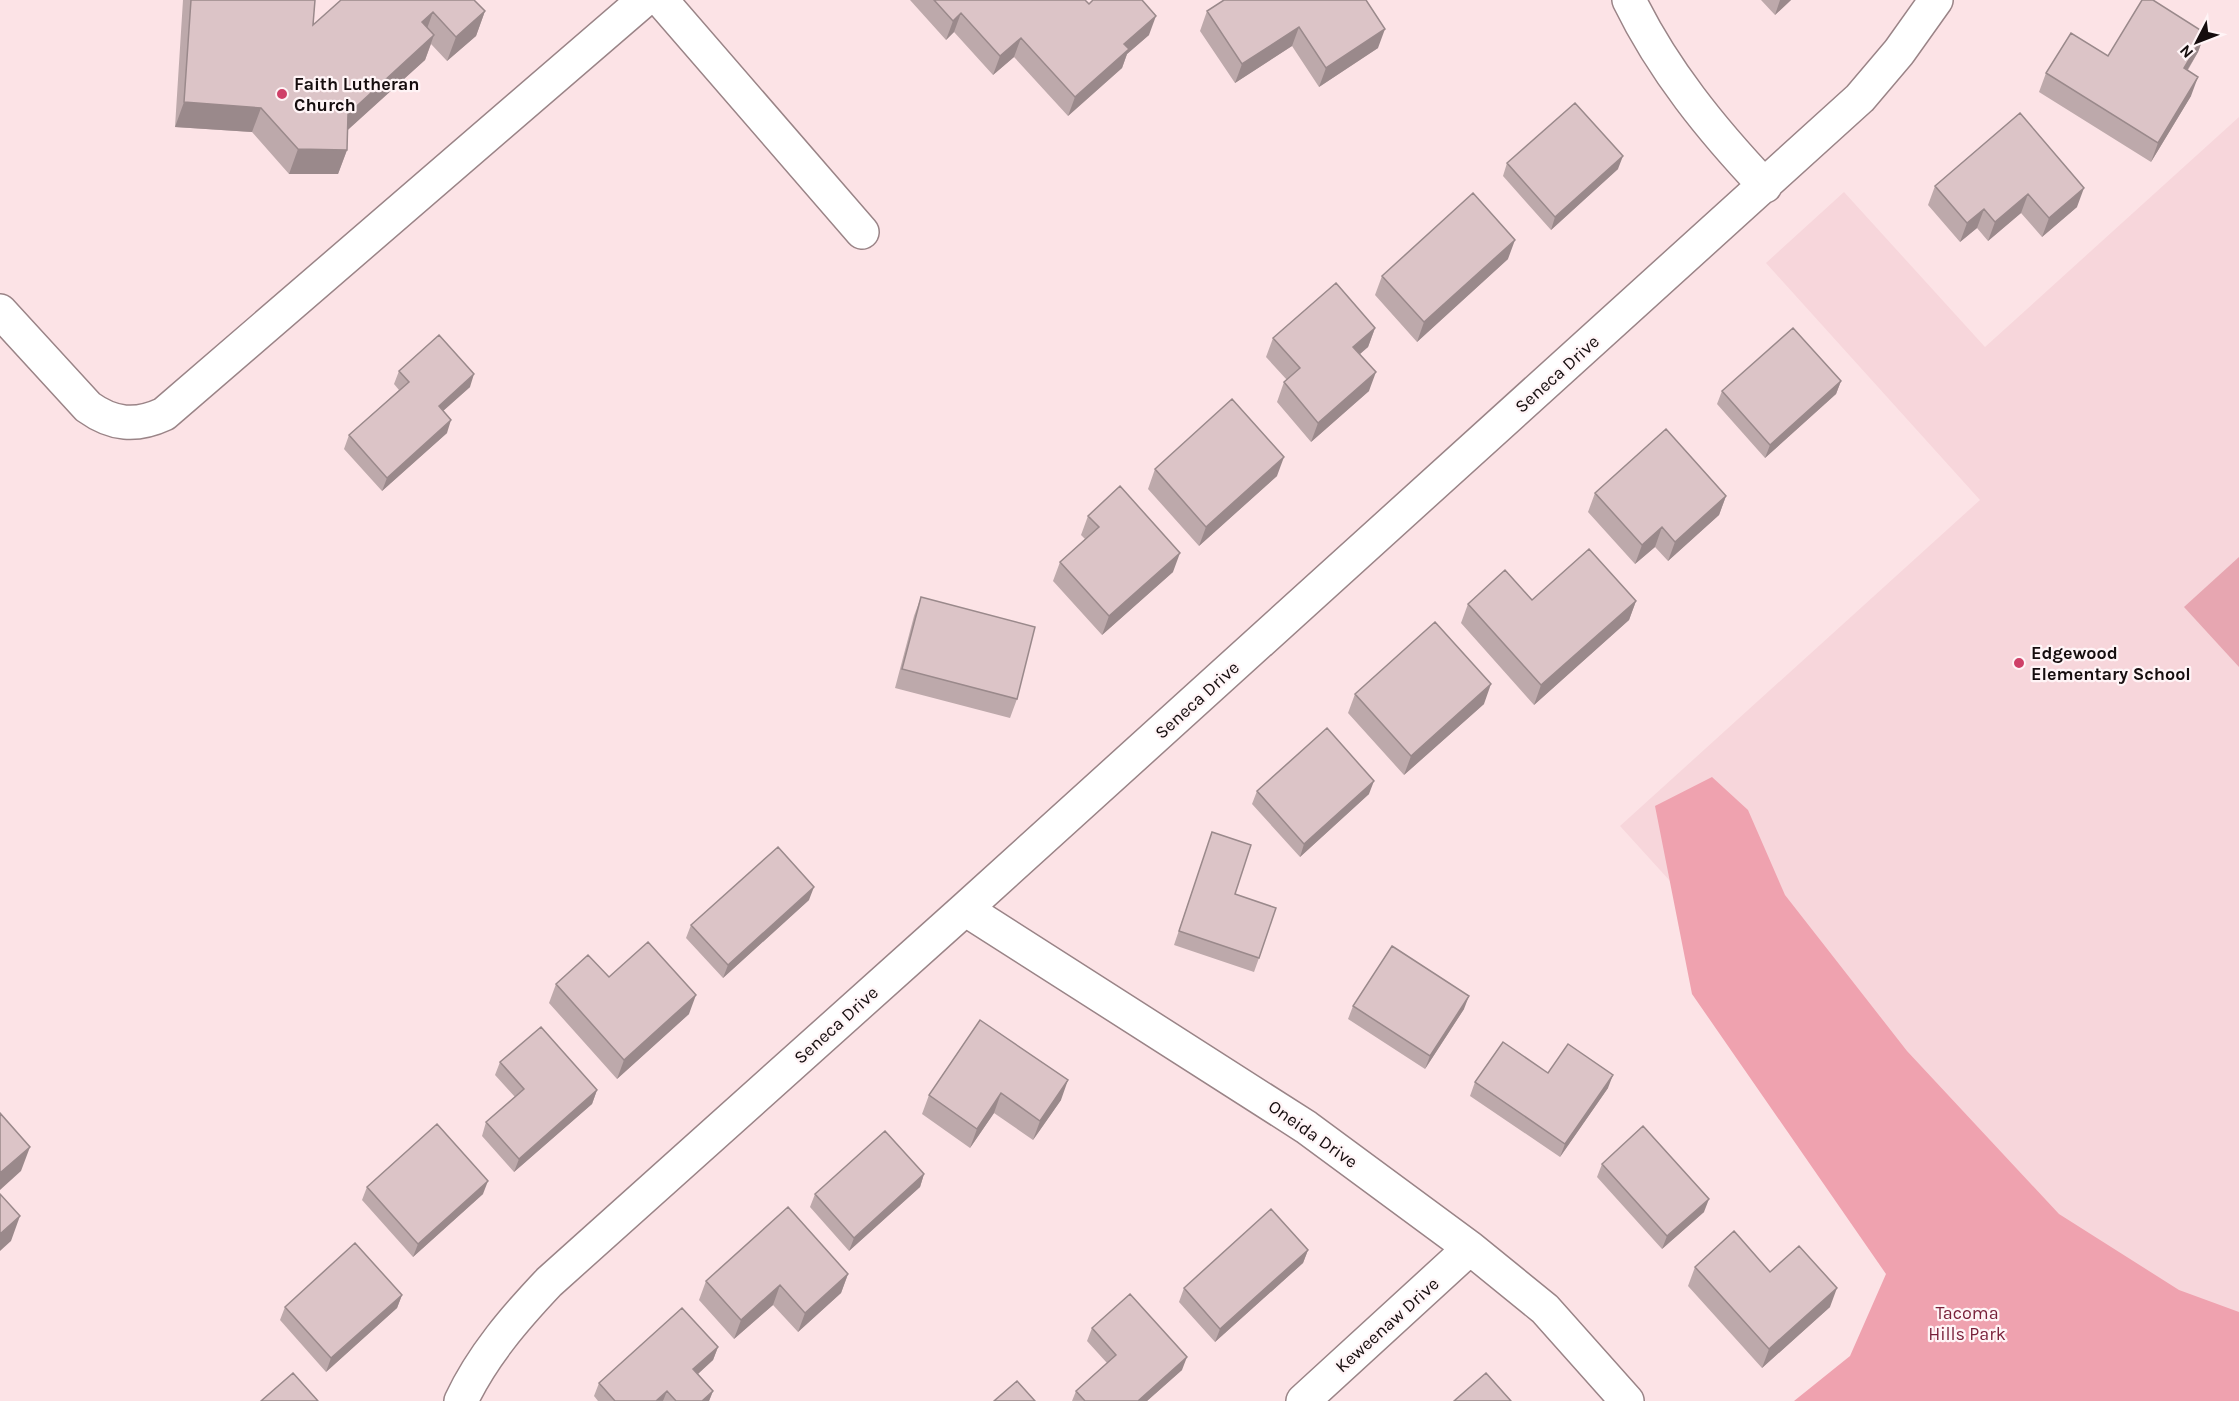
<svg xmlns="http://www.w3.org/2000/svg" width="2239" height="1401" font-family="Karla,sans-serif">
	<rect width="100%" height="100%" fill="#fce3e6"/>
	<!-- built -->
	<path fill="#f7d6db" d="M2239 117V1401H2143L1620 826 1980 500 1766 263 1844 192 1985 347Z"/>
	<!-- green -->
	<path fill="#e7a6b1" d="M2239 557V667L2184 607Z"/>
	<!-- forest -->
	<path fill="#efa2af" d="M1712 777 1748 810 1785 895 1907 1051 2059 1214 2179 1290 2239 1312V1401H1794L1850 1356 1886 1274 1692 994 1655 806Z"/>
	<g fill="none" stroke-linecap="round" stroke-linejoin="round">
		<!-- minor casing -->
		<g stroke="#9a8487" stroke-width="36">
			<path id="minor" d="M661 0 862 232
				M1629 0C1663 70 1712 130 1765 186
				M0 311 88 407C113 425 136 427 164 414L644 0
				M965 909 1306 1127 1470 1248 1545 1309 1627 1401
				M461 1401C482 1356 515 1318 549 1282L965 909 1860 98 1899 52 1936 0
				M1303 1401 1470 1248"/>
		</g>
		<!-- minor -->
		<use href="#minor" stroke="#fff" stroke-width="33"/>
	</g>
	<!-- wall -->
	<path fill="#bda9ab" d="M183 0H315L313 25 341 0 485 11 476 36 447 61 431 44 425 60 347 130V150L338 174H289L252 132 175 127Z
		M910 0H1085L1089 4 1149 35 1127 54 1122 68 1068 116 1014 57 993 75 954 32 946 40Z
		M1224 0 1378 48 1319 87 1292 46 1235 83 1200 31 1207 11Z
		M1761 0H1791L1775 15Z
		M2205 33 2198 52 2188 70 2191 96 2151 162 2039 92 2046 73 2108 56Z
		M2020 113 2077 207 2042 237 2021 213 1988 241 1977 228 1960 242 1928 205 1935 186Z
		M1507 163 1618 169 1551 230 1503 176Z
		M1508 259 1417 342 1375 295 1382 276Z
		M1375 328 1368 347 1360 354 1369 391 1311 442 1277 402 1284 382 1287 380 1266 357 1273 338Z
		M399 371 470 387 443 411 447 433 382 491 344 449 349 435 399 390 394 384Z
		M1841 381 1836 394 1765 458 1717 404 1722 391Z
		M1155 469 1277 476 1199 546 1148 489Z
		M1595 493 1726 496 1719 515 1668 561 1655 547 1635 564 1588 512Z
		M1088 516 1173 572 1102 635 1053 581 1060 562 1085 539 1081 535Z
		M921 597 1017 699 1010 718 895 688 914 616Z
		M1532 600 1636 601 1629 620 1534 705 1461 623 1468 604Z
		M1355 694 1484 704 1404 775 1348 713Z
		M1257 791 1369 794 1300 857 1252 804Z
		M1212 832 1259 958 1254 972 1174 945Z
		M809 900 723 978 686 938 691 925Z
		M609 977 689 1014 617 1079 549 1003 556 984Z
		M1353 1006 1464 1009 1425 1069 1348 1019Z
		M980 1020 1061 1100 1033 1140 994 1113 970 1148 922 1114 929 1095Z
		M500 1062 597 1090 592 1104 514 1172 482 1136 486 1122 515 1097 495 1075Z
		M1475 1082 1608 1088 1560 1157 1470 1096Z
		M1602 1164 1704 1212 1662 1249 1597 1177Z
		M924 1174 920 1187 849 1251 810 1207 815 1194Z
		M367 1187 483 1194 413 1257 362 1200Z
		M1308 1250 1303 1263 1215 1342 1179 1302 1184 1288Z
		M1695 1267 1770 1272 1830 1307 1762 1368 1688 1286Z
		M848 1274 841 1293 798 1332 773 1305 734 1339 699 1300 706 1281Z
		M402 1295 397 1308 326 1372 280 1320 285 1307Z
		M1092 1328 1182 1370 1147 1401H1072L1076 1391 1107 1363 1087 1341Z
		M718 1347 713 1360 698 1374 713 1391 709 1401H598L594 1396 599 1383Z"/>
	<!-- shaded-wall -->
	<path fill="#9a898b" d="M1780 0H1791L1775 15Z
		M485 11 476 36 447 61 456 37Z
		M433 12 424 37 422 22Z
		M961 13 954 32 946 40 953 21Z
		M1156 16 1149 35 1127 54 1122 68 1068 116 1075 97 1124 44Z
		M1299 27 1292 46 1235 83 1242 64Z
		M1385 29 1378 48 1319 87 1326 68Z
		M2205 33 2198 52 2177 87 2184 68Z
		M434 35 425 60 339 138 348 114Z
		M1021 38 1014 57 993 75 1000 56Z
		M2198 77 2191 96 2151 162 2158 143Z
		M184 102 261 108 252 132 175 127Z
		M298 149 347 150 338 174H289Z
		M1623 156 1618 169 1551 230 1555 217Z
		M2084 188 2077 207 2042 237 2049 218Z
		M2028 194 2021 213 1988 241 1995 222Z
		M1984 209 1977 228 1960 242 1967 223Z
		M1515 240 1508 259 1417 342 1424 322Z
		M1375 328 1368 347 1346 366 1353 347Z
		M1376 372 1369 391 1311 442 1318 423Z
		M474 374 470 387 434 419 439 406Z
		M1841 381 1836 394 1765 458 1770 445Z
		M451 420 447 433 382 491 387 478Z
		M1284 457 1277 476 1199 546 1206 527Z
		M1726 496 1719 515 1668 561 1675 542Z
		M1662 527 1655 547 1635 564 1642 545Z
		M1180 553 1173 572 1102 635 1109 616Z
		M1636 601 1629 620 1534 705 1541 685Z
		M1491 684 1484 704 1404 775 1411 756Z
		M1374 781 1369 794 1300 857 1304 844Z
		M814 887 809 900 723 978 728 965Z
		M696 995 689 1014 617 1079 624 1060Z
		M1469 996 1464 1009 1425 1069 1430 1056Z
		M1613 1075 1608 1088 1560 1157 1565 1144Z
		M1068 1080 1061 1100 1033 1140 1040 1121Z
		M597 1090 592 1104 514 1172 519 1159Z
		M1001 1093 994 1113 970 1148 977 1129Z
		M30 1147 21 1171 0 1190V1173Z
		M924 1174 920 1187 849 1251 854 1238Z
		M488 1181 483 1194 413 1257 418 1244Z
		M1709 1199 1704 1212 1662 1249 1667 1236Z
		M20 1216 11 1241 0 1251V1234Z
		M1308 1250 1303 1263 1215 1342 1220 1329Z
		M848 1274 841 1293 798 1332 805 1313Z
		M780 1285 773 1305 734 1339 741 1320Z
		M1837 1288 1830 1307 1762 1368 1769 1349Z
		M402 1295 397 1308 326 1372 331 1358Z
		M718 1347 713 1360 689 1382 693 1369Z
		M1187 1357 1182 1370 1147 1401H1138Z
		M667 1391 663 1401H656Z
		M713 1391 709 1401H702Z"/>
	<!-- building -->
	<path fill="#dcc4c7" stroke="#9a898b" stroke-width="1.5" d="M191 0H315L313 25 341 0H474L485 11 456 37 433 12 422 22 434 35 348 114 347 150 298 149 261 108 184 102Z
		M934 0H1085L1089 4 1093 0H1142L1156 16 1124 44 1129 49 1075 97 1021 38 1000 56 961 13 953 21Z
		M1224 0H1366L1385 29 1326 68 1299 27 1242 64 1207 11Z
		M2142 0H2153L2205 33 2184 68 2198 77 2158 143 2046 73 2071 33 2108 56Z
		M1575 103 1623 156 1555 217 1507 163Z
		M2020 113 2084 188 2049 218 2028 194 1995 222 1984 209 1967 223 1935 186Z
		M1473 193 1515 240 1424 322 1382 276Z
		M1336 283 1375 328 1353 347 1376 372 1318 423 1284 382 1300 368 1273 338Z
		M1793 328 1841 381 1770 445 1722 391Z
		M439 335 474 374 439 406 451 420 387 478 349 435 409 382 399 371Z
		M1232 399 1284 457 1206 527 1155 469Z
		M1666 429 1726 496 1675 542 1662 527 1642 545 1595 493Z
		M1120 486 1180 553 1109 616 1060 562 1099 527 1088 516Z
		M1589 549 1636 601 1541 685 1468 604 1505 570 1532 600Z
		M921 597 1035 627 1017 699 902 669Z
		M1435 622 1491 684 1411 756 1355 694Z
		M1327 728 1374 781 1304 844 1257 791Z
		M1212 832 1251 845 1235 894 1276 908 1259 958 1179 931Z
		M778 847 814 887 728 965 691 925Z
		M648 942 696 995 624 1060 556 984 588 955 609 977Z
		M1392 946 1469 996 1430 1056 1353 1006Z
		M980 1020 1068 1080 1040 1121 1001 1093 977 1129 929 1095Z
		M541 1027 597 1090 519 1159 486 1122 524 1089 500 1062Z
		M1503 1042 1548 1073 1568 1044 1613 1075 1565 1144 1475 1082Z
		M0 1113 30 1147 0 1173Z
		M437 1124 488 1181 418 1244 367 1187Z
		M1643 1126 1709 1199 1667 1236 1602 1164Z
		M885 1131 924 1174 854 1238 815 1194Z
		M0 1194 20 1216 0 1234Z
		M788 1207 848 1274 805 1313 780 1285 741 1320 706 1281Z
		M1271 1209 1308 1250 1220 1329 1184 1288Z
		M1734 1231 1770 1272 1799 1246 1837 1288 1769 1349 1695 1267Z
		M355 1243 402 1295 331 1358 285 1307Z
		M1130 1294 1187 1357 1138 1401H1085L1076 1391 1116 1355 1092 1328Z
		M682 1308 718 1347 693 1369 713 1391 702 1401H676L667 1391 656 1401H615L599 1383Z
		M293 1373 318 1401H261Z
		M1486 1373 1511 1401H1454Z
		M1017 1381 1035 1401H994Z"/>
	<!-- markers -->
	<g fill="#cf4068" stroke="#fff4f6" stroke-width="2">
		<circle cx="282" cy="94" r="6"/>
		<circle cx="2019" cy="663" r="6"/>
	</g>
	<g text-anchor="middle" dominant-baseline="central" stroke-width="4.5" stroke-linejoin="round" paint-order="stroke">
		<!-- poi labels -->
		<g font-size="18" font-weight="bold" fill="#150d0e" stroke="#fff4f6" text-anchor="start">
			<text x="294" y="84">Faith Lutheran<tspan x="294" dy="21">Church</tspan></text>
			<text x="2031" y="653">Edgewood<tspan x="2031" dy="21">Elementary School</tspan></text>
		</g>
		<!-- street labels -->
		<g font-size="18" fill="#150d0e" stroke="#fff4f6">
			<text transform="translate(1557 374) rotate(-42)">Seneca Drive</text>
			<text transform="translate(1197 700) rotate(-42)">Seneca Drive</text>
			<text transform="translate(836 1025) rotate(-42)">Seneca Drive</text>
			<text transform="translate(1313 1134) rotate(35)">Oneida Drive</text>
			<text transform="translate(1387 1325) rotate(-42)">Keweenaw Drive</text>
		</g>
		<!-- park labels -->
		<g font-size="18" fill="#781f38" stroke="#fff4f6">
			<text x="1967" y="1313">Tacoma<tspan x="1967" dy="21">Hills Park</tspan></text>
		</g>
	</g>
	<!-- north arrow -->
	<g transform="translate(2197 42) rotate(228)" stroke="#fff4f6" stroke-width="4.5" paint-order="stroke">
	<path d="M0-4.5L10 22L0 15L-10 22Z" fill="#150d0e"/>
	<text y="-9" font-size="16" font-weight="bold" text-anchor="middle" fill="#150d0e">N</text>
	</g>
</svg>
